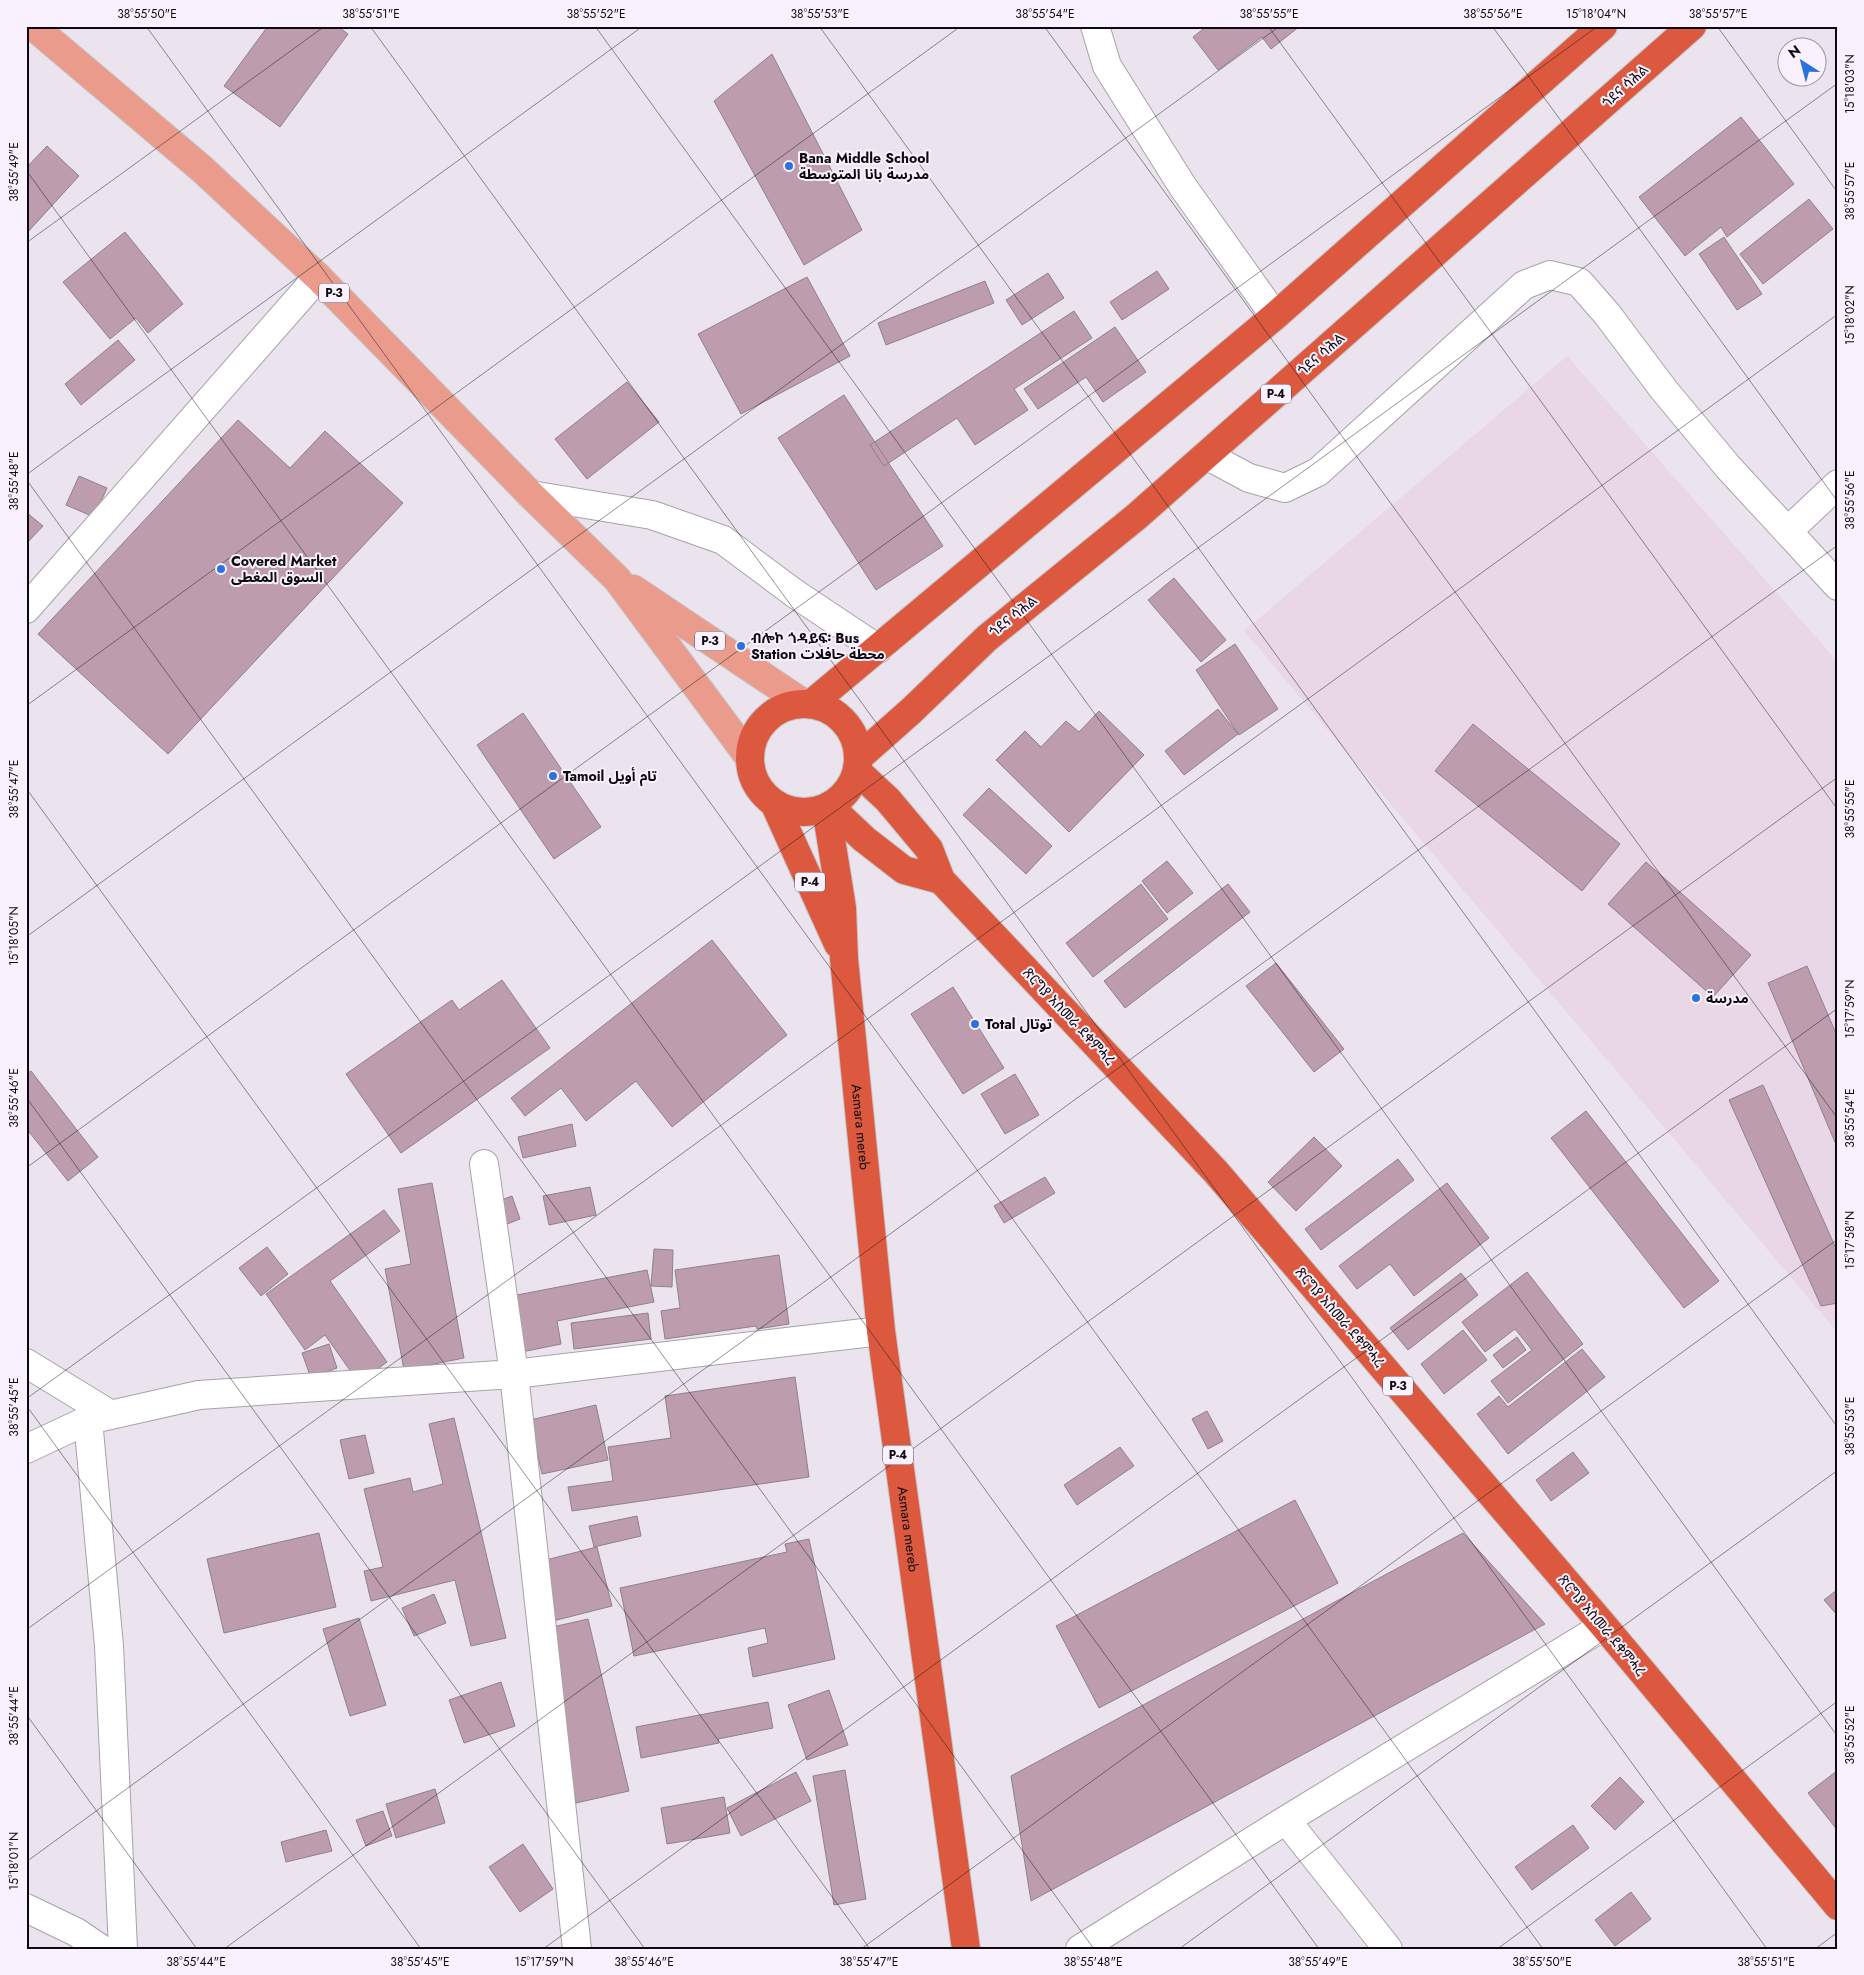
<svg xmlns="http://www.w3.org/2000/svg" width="1864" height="1975" font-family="Jost,'Noto Sans Arabic','Noto Sans Ethiopic',sans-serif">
	<rect width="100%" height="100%" fill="#ebe4ef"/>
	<!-- education -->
	<path fill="#e9d7e7" d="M1567 356 1838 662V1333L1244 631Z"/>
	<!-- building -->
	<path fill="#bd9dad" stroke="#8e8187" d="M268 26H337L348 34 280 127 224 86Z
		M1207 26H1300L1271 49 1262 37 1218 70 1193 37Z
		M772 54 862 230 804 265 714 101Z
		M1741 117 1794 184 1727 237 1721 227 1685 256 1639 197Z
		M47 146 79 176 26 234V168Z
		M1809 199 1833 229 1763 284 1740 254Z
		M125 232 183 304 148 333 136 318 110 339 63 282Z
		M1724 237 1762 294 1737 310 1699 254Z
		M1157 271 1169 289 1122 320 1110 302Z
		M1048 273 1064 298 1022 325 1006 300Z
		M807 277 850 356 741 414 698 334Z
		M985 281 994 303 886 345 878 323Z
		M1074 311 1092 338 1014 389 1028 410 975 445 957 418 884 466 870 445Z
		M1115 327 1146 372 1103 402 1086 377 1038 409 1024 389Z
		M118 340 135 360 81 405 65 384Z
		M627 382 659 422 587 479 555 439Z
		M844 395 943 546 876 590 778 438Z
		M238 420 290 468 325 431 403 503 168 754 38 634Z
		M79 476 107 488 94 517 66 505Z
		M26 512 43 526 26 544Z
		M1174 578 1226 640 1201 662 1148 600Z
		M1235 644 1278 709 1239 735 1196 670Z
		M1218 709 1238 734 1184 775 1165 751Z
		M1099 711 1144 755 1069 832 996 760 1025 731 1041 747 1066 721 1079 732Z
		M523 713 601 827 554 859 477 745Z
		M1473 724 1620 844 1582 891 1435 771Z
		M989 788 1052 846 1026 874 963 815Z
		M1167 861 1193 893 1167 913 1142 881Z
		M1646 862 1751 955 1713 997 1608 904Z
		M1141 884 1168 919 1093 977 1066 943Z
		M1228 884 1250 912 1125 1008 1104 981Z
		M712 940 787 1035 672 1127 636 1081 586 1121 561 1088 525 1116 511 1098Z
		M1276 963 1344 1049 1314 1072 1246 986Z
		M1807 966 1838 1038 1837 1147 1768 983Z
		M502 980 550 1048 401 1153 346 1074 452 1000 459 1010Z
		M953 987 1004 1068 963 1094 911 1014Z
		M31 1071 98 1157 68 1181 26 1128V1074Z
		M1015 1074 1039 1115 1005 1134 981 1094Z
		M1763 1085 1838 1253V1303L1821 1306 1729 1100Z
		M1586 1111 1719 1281 1684 1308 1551 1138Z
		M572 1124 576 1146 523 1158 518 1137Z
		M1314 1137 1342 1166 1296 1211 1268 1182Z
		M1398 1159 1414 1180 1321 1250 1305 1229Z
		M1045 1177 1055 1193 1004 1223 994 1206Z
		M432 1183 464 1358 404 1370 385 1269 411 1264 398 1189Z
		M1447 1183 1489 1238 1414 1296 1390 1264 1357 1289 1339 1266Z
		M590 1187 596 1215 549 1225 543 1196Z
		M512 1196 520 1219 497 1228 488 1205Z
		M384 1210 400 1231 330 1281 387 1362 359 1383 325 1335 305 1350 266 1294Z
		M267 1247 288 1274 261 1296 239 1268Z
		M654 1249 673 1250 672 1287 651 1286Z
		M779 1255 789 1324 757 1329 756 1326 665 1339 661 1311 680 1308 675 1270Z
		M647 1270 654 1302 557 1321 561 1344 507 1355 496 1299Z
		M1527 1272 1583 1344 1508 1403 1491 1381 1532 1350 1515 1329 1485 1352 1462 1322Z
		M1461 1273 1478 1295 1408 1350 1390 1328Z
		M648 1313 651 1339 574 1349 571 1323Z
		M1463 1330 1487 1360 1444 1394 1421 1364Z
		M1517 1337 1526 1350 1503 1368 1493 1355Z
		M329 1344 337 1368 311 1378 302 1353Z
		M1582 1349 1605 1377 1508 1454 1477 1414 1499 1396 1508 1407Z
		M795 1377 809 1477 572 1511 568 1487 613 1481 608 1447 671 1438 665 1396Z
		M596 1405 608 1460 542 1474 530 1420Z
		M1207 1411 1223 1441 1208 1449 1192 1419Z
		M454 1418 506 1638 471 1646 455 1580 371 1601 364 1571 383 1567 364 1489 410 1478 413 1492 443 1484 429 1424Z
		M365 1435 374 1473 349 1479 340 1440Z
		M1120 1447 1134 1466 1077 1505 1064 1485Z
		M1573 1452 1589 1473 1551 1501 1536 1480Z
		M1295 1500 1338 1583 1099 1708 1056 1626Z
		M637 1516 641 1536 594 1547 589 1526Z
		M319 1533 336 1607 224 1633 207 1559Z
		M1463 1533 1545 1624 1031 1901 1011 1776Z
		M809 1539 835 1659 753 1677 748 1648 768 1643 765 1628 634 1656 620 1588 787 1552 785 1544Z
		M597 1547 612 1606 545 1623 530 1564Z
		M1838 1589V1616L1824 1600Z
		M434 1594 446 1623 414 1636 402 1608Z
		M359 1618 386 1705 350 1716 323 1629Z
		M588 1619 629 1791 576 1803 535 1631Z
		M501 1682 515 1726 464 1743 449 1700Z
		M829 1690 848 1745 807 1760 788 1705Z
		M768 1702 773 1728 718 1739 719 1743 641 1758 636 1727Z
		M845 1770 866 1899 834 1905 813 1776Z
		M1838 1770V1831L1808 1793Z
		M796 1772 811 1801 741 1836 727 1808Z
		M1620 1777 1644 1802 1615 1830 1591 1806Z
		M435 1789 445 1823 396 1838 386 1804Z
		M724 1797 730 1833 667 1844 661 1808Z
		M383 1811 392 1836 366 1846 356 1820Z
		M1573 1825 1589 1848 1532 1890 1515 1867Z
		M326 1830 332 1851 286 1862 281 1842Z
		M523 1844 553 1889 520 1912 489 1867Z
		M1631 1892 1651 1919 1615 1946 1595 1920Z"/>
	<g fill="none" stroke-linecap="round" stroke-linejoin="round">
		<!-- minor casing -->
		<g stroke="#a8a1ab" stroke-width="30">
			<path id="minor" d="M1095 26 1107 66 1183 187 1275 316
				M1206 455 1249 478 1285 488 1318 472 1524 285 1550 275 1579 282 1607 314 1664 390 1728 467 1838 586
				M531 495 652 515 723 540 794 593 878 649
				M1788 531 1838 484
				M26 609 318 277
				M484 1164 514 1374 577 1949
				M26 1363 111 1415
				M88 1420 109 1646 123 1949
				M26 1449 88 1420 199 1395 514 1374 881 1331
				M1286 1820 1388 1949
				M26 1908 76 1932 101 1949
				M1080 1949 1286 1820 1604 1626"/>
		</g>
		<!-- major casing -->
		<g stroke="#c5c4c5" stroke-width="30">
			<path id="major" d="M33 26 202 169 318 277 531 495 617 579 749 757
				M633 589 803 703"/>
		</g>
		<!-- highway casing -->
		<g stroke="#c5c4c5" stroke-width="30">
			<g id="highway">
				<circle cx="804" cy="758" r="54"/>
				<path d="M811 704 1275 316 1603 26"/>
				<path d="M858 758 911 711 987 638 1136 517 1692 26"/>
				<path d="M857 771 888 800 929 849 941 880 1216 1172 1604 1626 1838 1906"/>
				<path d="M775 805 838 944"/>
				<path d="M829 806 864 839 904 870 941 880"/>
				<path id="s1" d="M826 808 842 908 844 959 881 1331 966 1949"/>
			</g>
		</g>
		<!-- minor -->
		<use href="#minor" stroke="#fff" stroke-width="28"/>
		<!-- major -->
		<use href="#major" stroke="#ea9b8c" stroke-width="28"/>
		<!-- highway -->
		<use href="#highway" stroke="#dc5940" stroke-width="28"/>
	</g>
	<!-- ticks -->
	<path fill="none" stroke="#0d0b0f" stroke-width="1" stroke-opacity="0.45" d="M146 26 1543 1949M370 26 1767 1949M595 26 1838 1737M819 26 1838 1428M1044 26 1838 1119M1268 26 1838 810M1492 26 1838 502M1717 26 1838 193M26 170 1319 1949M26 243 325 26M26 475 643 26M26 479 1094 1949M26 706 961 26M26 788 870 1949M26 937 1280 26M26 1097 645 1949M26 1168 1598 26M26 1399 1838 83M26 1405 421 1949M26 1630 1838 314M26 1714 197 1949M26 1862 1838 545M224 1949 1838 777M543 1949 1838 1008M861 1949 1838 1239M1179 1949 1838 1470M1497 1949 1838 1701M1815 1949 1838 1932"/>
	<!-- markers -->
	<g fill="#2d71de" stroke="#f9f1fd" stroke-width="2">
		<circle cx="789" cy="166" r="5"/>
		<circle cx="221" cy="569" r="5"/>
		<circle cx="741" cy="646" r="5"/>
		<circle cx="553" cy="776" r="5"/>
		<circle cx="1696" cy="998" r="5"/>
		<circle cx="975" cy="1024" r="5"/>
	</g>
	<g text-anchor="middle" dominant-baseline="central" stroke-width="4" stroke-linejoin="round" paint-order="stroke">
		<!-- shield labels -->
		<g fill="#f9f1fd" stroke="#545056" stroke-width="1">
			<rect x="319" y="283.5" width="30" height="19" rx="4"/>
			<rect x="1261" y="384.5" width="30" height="19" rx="4"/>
			<rect x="695" y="631.5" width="30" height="19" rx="4"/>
			<rect x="795" y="872.5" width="30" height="19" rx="4"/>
			<rect x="1383" y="1376.5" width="30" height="19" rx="4"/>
			<rect x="883" y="1445.5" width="30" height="19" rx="4"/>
		</g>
		<g font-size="12" font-weight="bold" fill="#0d0b0f">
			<text x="334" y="293">P-3</text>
			<text x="1276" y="394">P-4</text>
			<text x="710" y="641">P-3</text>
			<text x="810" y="882">P-4</text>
			<text x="1398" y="1386">P-3</text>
			<text x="898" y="1455">P-4</text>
		</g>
		<!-- street labels -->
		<g font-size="14" fill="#0d0b0f" stroke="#f9f1fd">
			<text transform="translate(1625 86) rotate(-42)">ጎደና ሳሕል</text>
			<text transform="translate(1321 354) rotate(-41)">ጎደና ሳሕል</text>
			<text transform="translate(1013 616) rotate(-39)">ጎደና ሳሕል</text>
			<text transform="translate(1069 1016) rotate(47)">ጽርግያ አስመራ ደቀምሓረ</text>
			<text stroke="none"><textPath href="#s1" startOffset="321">Asmara mereb</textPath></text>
			<text transform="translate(1340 1317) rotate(49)">ጽርግያ አስመራ ደቀምሓረ</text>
			<text stroke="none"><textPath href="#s1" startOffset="726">Asmara mereb</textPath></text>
			<text transform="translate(1602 1625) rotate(50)">ጽርግያ አስመራ ደቀምሓረ</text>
		</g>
		<!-- poi labels -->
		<g font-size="14" font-weight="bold" fill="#0d0b0f" stroke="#f9f1fd" text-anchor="start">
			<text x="799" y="158">Bana Middle School<tspan x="799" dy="16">مدرسة بانا المتوسطة</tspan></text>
			<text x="231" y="561">Covered Market<tspan x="231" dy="16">السوق المغطى</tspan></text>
			<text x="751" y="638">ብሎኮ ጎዳይፍ፡ Bus<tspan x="751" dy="16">Station محطة حافلات</tspan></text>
			<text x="563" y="776">Tamoil تام أويل</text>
			<text x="1706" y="998">مدرسة</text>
			<text x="985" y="1024">Total توتال</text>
		</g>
	</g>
	<!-- border -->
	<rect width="1864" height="1975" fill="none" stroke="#f9f1fd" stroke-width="55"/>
	<!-- north arrow -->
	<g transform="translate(1802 62) rotate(324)"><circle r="24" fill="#f9f1fd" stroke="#9b959e"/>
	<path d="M0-4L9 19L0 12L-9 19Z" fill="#2d71de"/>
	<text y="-8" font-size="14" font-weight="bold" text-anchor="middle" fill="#0d0b0f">N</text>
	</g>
	<rect x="28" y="28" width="1808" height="1920" fill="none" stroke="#0d0b0f" stroke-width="2"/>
	<g font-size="12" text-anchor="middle" fill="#0d0b0f">
		<text x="147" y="18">38°55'50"E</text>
		<text x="371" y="18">38°55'51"E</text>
		<text x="596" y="18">38°55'52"E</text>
		<text x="820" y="18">38°55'53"E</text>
		<text x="1045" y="18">38°55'54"E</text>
		<text x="1269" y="18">38°55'55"E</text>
		<text x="1493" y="18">38°55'56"E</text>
		<text x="1596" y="18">15°18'04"N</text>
		<text x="1718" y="18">38°55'57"E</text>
		<text transform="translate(1850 84) rotate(-90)" y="4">15°18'03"N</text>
		<text transform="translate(14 172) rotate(-90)" y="4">38°55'49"E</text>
		<text transform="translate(1850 191) rotate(-90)" y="4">38°55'57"E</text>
		<text transform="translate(1850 315) rotate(-90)" y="4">15°18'02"N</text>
		<text transform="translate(14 481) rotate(-90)" y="4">38°55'48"E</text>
		<text transform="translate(1850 500) rotate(-90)" y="4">38°55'56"E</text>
		<text transform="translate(14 789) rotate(-90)" y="4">38°55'47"E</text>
		<text transform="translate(1850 809) rotate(-90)" y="4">38°55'55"E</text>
		<text transform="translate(14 936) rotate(-90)" y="4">15°18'05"N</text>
		<text transform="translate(1850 1009) rotate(-90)" y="4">15°17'59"N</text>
		<text transform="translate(14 1098) rotate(-90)" y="4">38°55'46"E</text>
		<text transform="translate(1850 1118) rotate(-90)" y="4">38°55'54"E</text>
		<text transform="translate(1850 1240) rotate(-90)" y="4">15°17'58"N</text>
		<text transform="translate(14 1407) rotate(-90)" y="4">38°55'45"E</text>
		<text transform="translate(1850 1426) rotate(-90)" y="4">38°55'53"E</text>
		<text transform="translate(14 1716) rotate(-90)" y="4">38°55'44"E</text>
		<text transform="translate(1850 1735) rotate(-90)" y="4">38°55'52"E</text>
		<text transform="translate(14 1861) rotate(-90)" y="4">15°18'01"N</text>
		<text x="196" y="1966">38°55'44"E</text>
		<text x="420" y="1966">38°55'45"E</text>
		<text x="544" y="1966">15°17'59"N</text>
		<text x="644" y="1966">38°55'46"E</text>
		<text x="869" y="1966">38°55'47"E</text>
		<text x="1093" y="1966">38°55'48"E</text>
		<text x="1318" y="1966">38°55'49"E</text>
		<text x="1542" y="1966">38°55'50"E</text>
		<text x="1766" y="1966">38°55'51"E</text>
	</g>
</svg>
